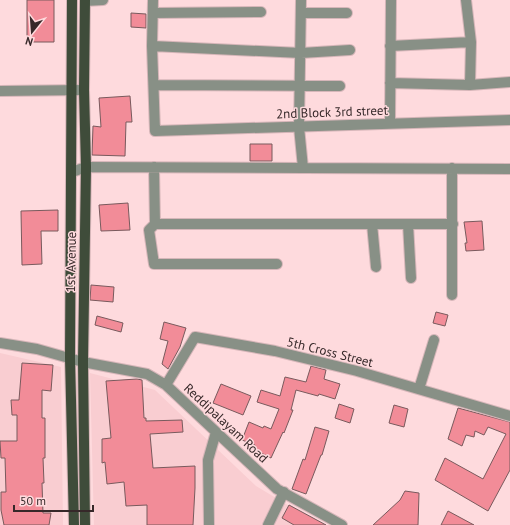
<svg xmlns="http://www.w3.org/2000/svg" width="510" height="525" font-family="'PT Sans',sans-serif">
	<rect width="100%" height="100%" fill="#fedadd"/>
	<!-- built -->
	<path fill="#f9cdd1" d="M0 353 61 367 63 525H0Z
		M90 373 155 390 256 486 321 525H94Z"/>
	<!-- building -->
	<path fill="#f28c98" stroke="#795a5d" d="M27 0H54V42H27Z
		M131 13 146 14V28L131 27Z
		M130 96 132 122H126L125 156 92 155 93 126 101 127 99 98Z
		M250 144H272V161H250Z
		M128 203 130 230 101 231 99 205Z
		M58 210V231H41L42 264 22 265 21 211Z
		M482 221 484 250 466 251 465 243H467L464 222Z
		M91 285 114 287 113 302 90 300Z
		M436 312 448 315 445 326 433 323Z
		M97 316 123 323 121 332 95 325Z
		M164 322 186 328 180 347 168 369 162 364 168 341 160 339Z
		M22 363 53 365 51 391 42 390V418H45V458H43L44 483H42L43 513H51L49 525H4L1 510V492H6L5 458H1L0 441H17V415H12L11 400H19Z
		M311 366 326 370 324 379 340 384 335 399 319 394 318 396 296 390 291 410H293L284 433 283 432 271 458 253 449 255 445 242 440 249 422 263 428 264 426 271 429 279 409 257 402 261 390 280 396 285 377 306 382Z
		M137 379 142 380 144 418H146V421L182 420 183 432 150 434 153 468 195 466V488L193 525H147V505L126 506 124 482 107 484 105 462 102 463V439L111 438 106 381Z
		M221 384 251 396 243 415 213 403Z
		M339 404 354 409 350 423 335 418Z
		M394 405 408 409 404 427 389 423Z
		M458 408 510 422V470L488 511 435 480 445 458 483 479 506 434 488 427 484 435 475 431 474 437 466 435 462 446 448 439Z
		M315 427 329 431 322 455H321L306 494 292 489 303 459 305 460Z
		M405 491 419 493 418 525H373L400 500Z
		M289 505 326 525H294L282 518Z
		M448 511 474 525H441Z"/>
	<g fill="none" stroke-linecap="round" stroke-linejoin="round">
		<!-- minor casing -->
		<g stroke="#d6b6b9" stroke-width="12">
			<path id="minor" d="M153 0 152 46 155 131 510 120
				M301 0 299 127 303 168
				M466 0 471 42 470 85
				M85 1 103 0
				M153 13 261 12
				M301 13H347
				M152 46 301 53 350 50
				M390 46 471 42
				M390 83 470 85 510 82
				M154 85 340 86
				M0 91 84 90
				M390 123 391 0
				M154 167 155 224 149 230 154 264H277
				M452 168V295
				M72 172 86 167 510 169
				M155 224H453
				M372 224 376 267
				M408 224 411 278
				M0 343 37 349 83 362 147 374 166 385 277 489 342 525
				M166 385 195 337 275 351 357 371 510 416
				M419 389 434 340
				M209 525 208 460 216 432
				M268 525 284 492"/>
		</g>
		<!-- major casing -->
		<g stroke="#d6b6b9" stroke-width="12">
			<path id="major" d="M72 0 70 358 74 525
				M85 0 84 90 86 167 83 362 85 525"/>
		</g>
		<!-- minor -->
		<use href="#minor" stroke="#889086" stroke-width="10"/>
		<!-- major -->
		<use href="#major" stroke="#3f4c3a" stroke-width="10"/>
	</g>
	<g text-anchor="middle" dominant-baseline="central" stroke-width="3" stroke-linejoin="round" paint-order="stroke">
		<!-- street labels -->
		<g font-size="13" fill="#362829" stroke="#fedadd">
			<text transform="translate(332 112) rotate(-2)">2nd Block 3rd street</text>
			<text transform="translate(71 262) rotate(-89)">1st Avenue</text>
			<text transform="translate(330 352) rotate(14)">5th Cross Street</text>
			<text transform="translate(226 423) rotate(43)">Reddipalayam Road</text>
		</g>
	</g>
	<!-- north arrow -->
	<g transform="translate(32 32) rotate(197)" stroke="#fedadd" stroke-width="3" paint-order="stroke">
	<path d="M0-3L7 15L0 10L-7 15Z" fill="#362829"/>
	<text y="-6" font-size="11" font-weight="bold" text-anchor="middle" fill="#362829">N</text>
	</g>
	<!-- scale -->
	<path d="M14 505v6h79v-6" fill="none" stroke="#362829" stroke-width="2"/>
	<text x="20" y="505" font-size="12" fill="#362829" stroke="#fedadd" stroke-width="3" paint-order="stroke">50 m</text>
</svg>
